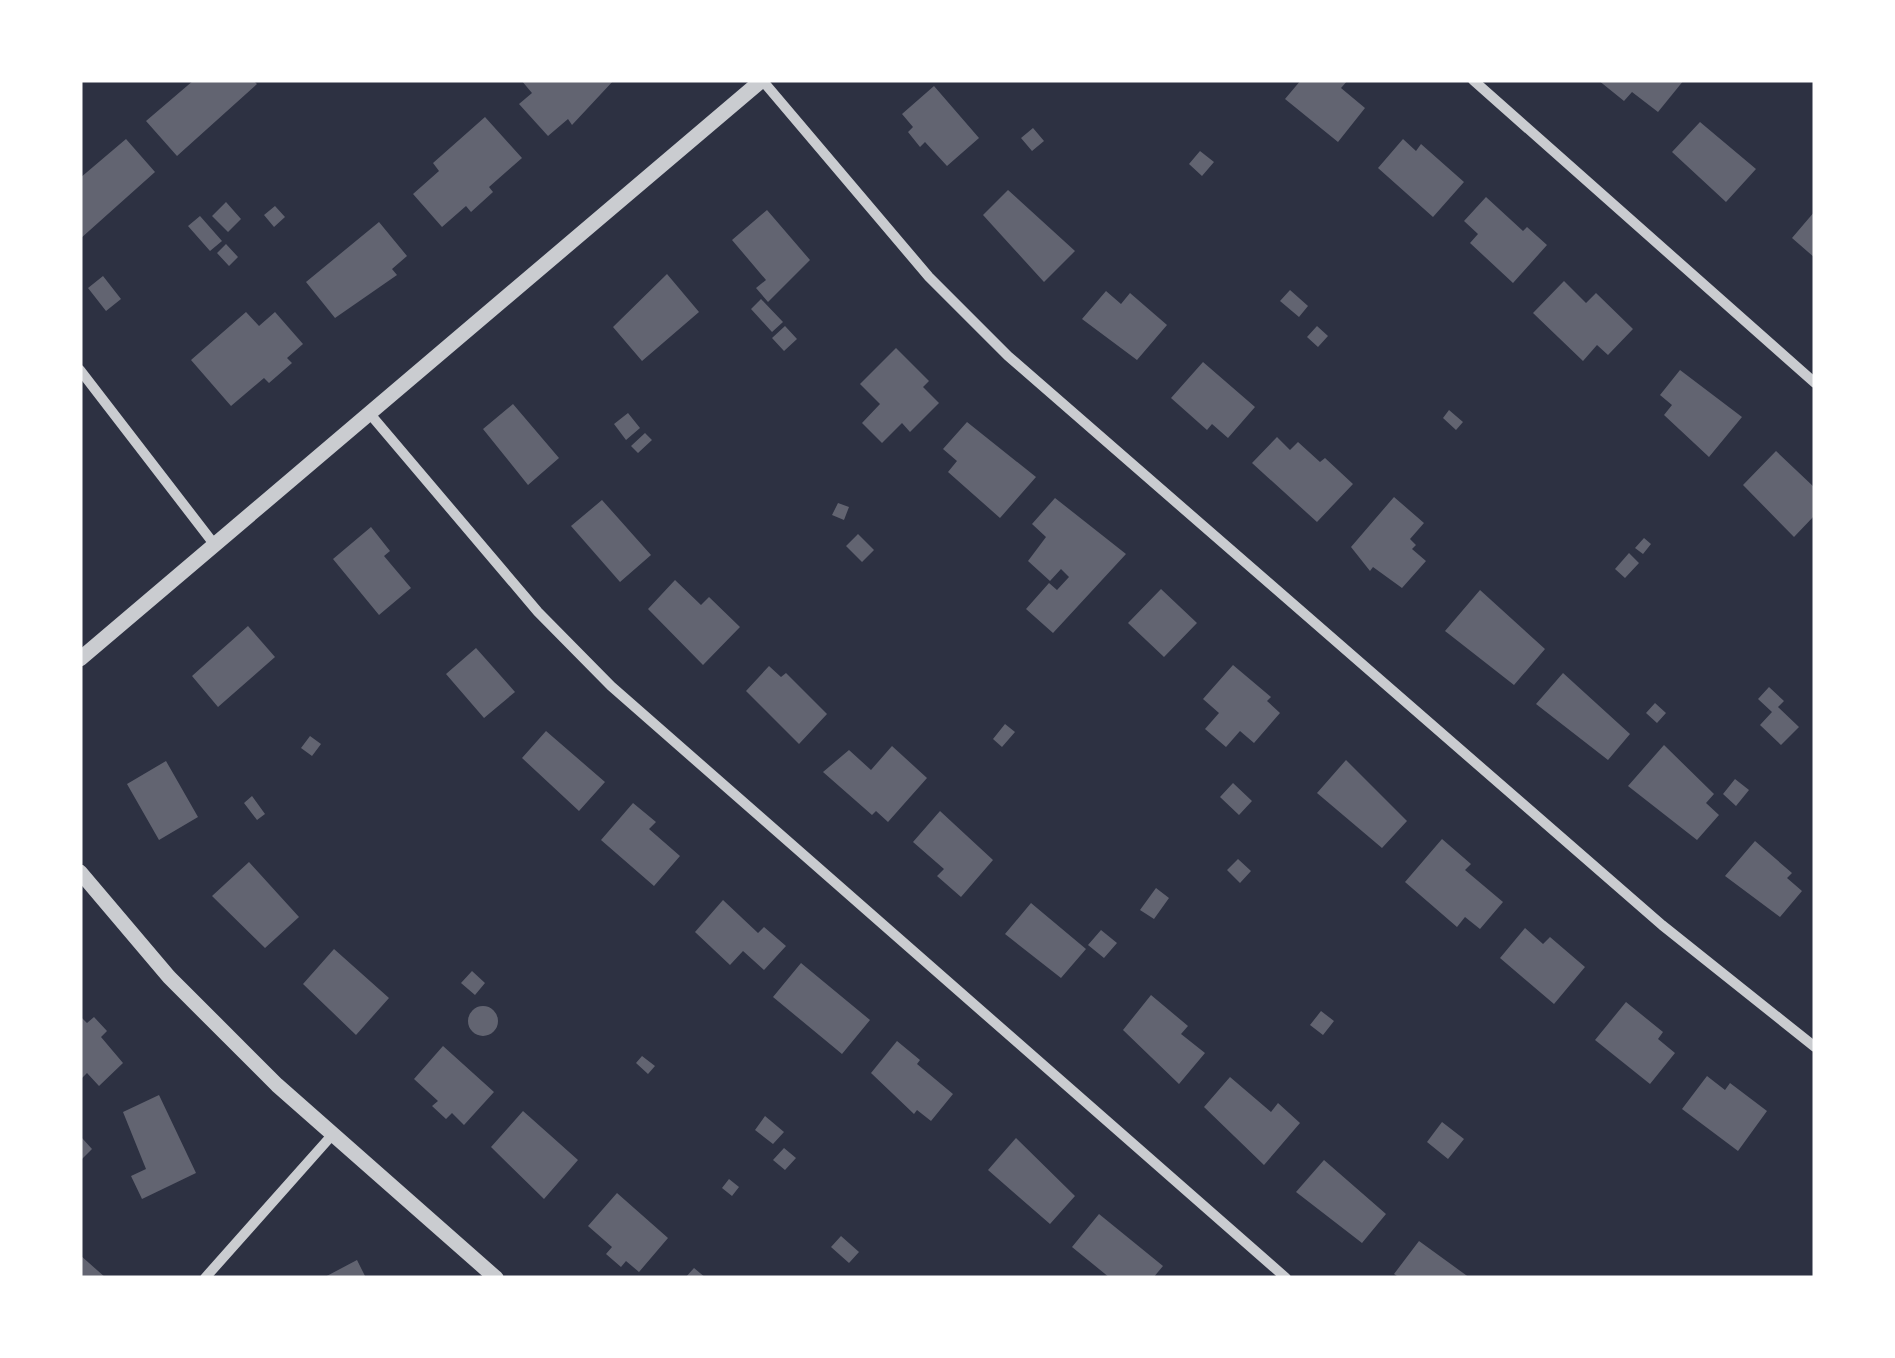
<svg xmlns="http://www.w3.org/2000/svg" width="1895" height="1358" font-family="Signika,sans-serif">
	<rect width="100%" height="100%" fill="#2d3142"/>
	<!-- building -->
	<path fill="#626471" d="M194 80H253L257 84 177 156 146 121Z
		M521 80H614L572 125 568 119 548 136 519 104 532 93Z
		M1301 80H1348L1341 88 1365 108 1338 142 1285 99Z
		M1598 80H1684L1658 112 1632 92 1624 101Z
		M934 86 979 138 947 166 925 142 920 147 908 132 913 127 902 114Z
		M485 117 522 158 489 187 493 192 471 212 466 206 442 227 413 194 439 171 433 163Z
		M1700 122 1756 169 1726 202 1672 152Z
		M1033 128 1044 141 1032 151 1021 138Z
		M126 139 155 172 80 239V178Z
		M1403 139 1416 151 1421 144 1464 182 1433 217 1378 168Z
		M1200 151 1214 162 1202 176 1189 164Z
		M1008 190 1075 251 1044 282 983 215Z
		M1486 197 1523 231 1527 227 1547 245 1513 283 1470 243 1478 234 1464 221Z
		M226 202 241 219 228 232 212 216Z
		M275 206 285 217 274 227 264 215Z
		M767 210 810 260 768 302 756 288 766 280 732 240Z
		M1815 211V258L1792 238Z
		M200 216 222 241 210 251 188 226Z
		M379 222 407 256 392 269 397 275 335 318 306 282Z
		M226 244 238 257 229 266 217 253Z
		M667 274 699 312 642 361 613 327Z
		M103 276 121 299 106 311 88 288Z
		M1564 281 1586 303 1596 293 1633 329 1608 355 1597 345 1583 361 1533 313Z
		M1290 290 1308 306 1299 317 1280 301Z
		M1106 291 1121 304 1130 293 1167 325 1137 360 1082 319Z
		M761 299 783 322 772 332 751 309Z
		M246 312 259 326 275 312 303 344 287 358 292 363 269 383 264 378 231 406 191 360Z
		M785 326 797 339 784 351 772 338Z
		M1317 326 1328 336 1318 347 1307 337Z
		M896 348 929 381 923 387 939 403 910 432 902 423 882 443 862 423 880 404 860 384Z
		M1203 362 1255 407 1228 438 1212 424 1207 430 1171 398Z
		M1680 370 1742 417 1709 457 1664 415 1672 405 1660 395Z
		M513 404 559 458 528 485 483 429Z
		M1449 410 1463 422 1456 430 1443 418Z
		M628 413 640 428 626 440 614 424Z
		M967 422 1036 477 1000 518 948 472 957 461 943 449Z
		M645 433 652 440 638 453 631 446Z
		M1277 437 1290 450 1298 442 1320 462 1325 458 1353 484 1317 522 1252 463Z
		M1776 451 1815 488V515L1794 537 1743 485Z
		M1394 497 1424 523 1410 539 1416 545 1412 549 1426 561 1402 588 1373 567 1370 571 1351 547Z
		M1055 498 1126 554 1053 633 1026 609 1049 583 1057 590 1069 577 1061 569 1050 581 1028 561 1046 537 1032 524Z
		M602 500 651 555 620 582 571 526Z
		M838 503 849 507 844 520 832 515Z
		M371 527 390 551 384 556 411 588 379 615 333 559Z
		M858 534 874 550 862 562 846 546Z
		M1644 538 1651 544 1643 554 1635 548Z
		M1629 553 1639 563 1625 578 1615 569Z
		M675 580 701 605 709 597 740 627 703 665 648 609Z
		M1161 589 1197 623 1164 657 1128 623Z
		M1480 590 1545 649 1514 685 1445 631Z
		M248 626 275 657 218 707 192 676Z
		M476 648 515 692 484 718 446 674Z
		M1233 665 1271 697 1267 701 1280 713 1254 743 1240 731 1226 747 1205 729 1219 713 1203 699Z
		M769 666 781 677 786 673 827 714 799 744 746 691Z
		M1563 673 1630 734 1608 760 1536 704Z
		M1769 687 1784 701 1778 707 1799 727 1781 745 1760 725 1772 712 1758 699Z
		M1655 703 1666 713 1657 723 1646 713Z
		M1005 724 1015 732 1002 747 993 739Z
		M546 731 605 782 579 811 522 758Z
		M310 736 321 744 312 756 301 748Z
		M1664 745 1714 794 1706 803 1719 815 1697 840 1628 786Z
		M892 746 927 778 888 822 876 811 872 815 823 772 849 750 871 770Z
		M1346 760 1407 821 1382 848 1317 793Z
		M166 761 198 817 159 840 127 784Z
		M1735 779 1749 790 1736 806 1723 794Z
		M1233 783 1252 801 1239 815 1220 797Z
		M252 796 265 814 257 820 244 803Z
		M633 803 656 822 649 829 680 856 654 886 601 840Z
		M940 811 993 860 961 897 937 876 944 869 913 842Z
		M1442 839 1471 864 1465 870 1503 902 1480 929 1465 917 1457 927 1405 882Z
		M1755 841 1792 873 1787 878 1802 891 1780 917 1725 876Z
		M1238 859 1251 871 1240 883 1227 870Z
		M249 862 299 917 265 948 212 896Z
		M1156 888 1169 898 1154 919 1140 910Z
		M723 900 758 933 764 927 786 946 764 970 743 951 730 965 695 932Z
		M1031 903 1086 949 1061 978 1005 934Z
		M1525 928 1543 944 1550 937 1585 967 1554 1004 1500 958Z
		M1101 930 1117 943 1104 958 1088 945Z
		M334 949 389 998 356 1035 303 984Z
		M801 963 870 1020 842 1054 773 997Z
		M472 971 485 983 475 995 461 983Z
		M1151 995 1188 1026 1181 1034 1205 1053 1179 1084 1123 1030Z
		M1626 1002 1663 1032 1658 1039 1675 1053 1650 1084 1595 1040Z
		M468 1021a15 15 0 1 1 30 0a15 15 0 1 1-30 0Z
		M1321 1011 1334 1021 1323 1035 1310 1025Z
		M80 1016 87 1023 94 1017 107 1031 101 1037 123 1063 99 1086 87 1073 80 1080Z
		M897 1041 920 1060 917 1064 953 1094 931 1121 917 1110 914 1114 871 1073Z
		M443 1046 494 1092 464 1125 452 1113 446 1119 432 1106 438 1101 414 1079Z
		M642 1056 655 1066 648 1074 636 1063Z
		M1707 1076 1725 1090 1730 1083 1767 1111 1738 1151 1682 1109Z
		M1230 1077 1271 1112 1278 1103 1300 1123 1264 1165 1204 1107Z
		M159 1095 196 1173 142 1199 131 1176 146 1169 123 1112Z
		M523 1111 578 1160 544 1199 491 1147Z
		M765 1116 784 1132 773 1144 755 1130Z
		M1442 1122 1464 1139 1448 1159 1427 1142Z
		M82 1138 92 1149 80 1161V1140Z
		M1016 1138 1075 1196 1050 1224 988 1170Z
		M784 1148 796 1158 785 1170 773 1160Z
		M1324 1160 1386 1214 1362 1243 1296 1192Z
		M729 1179 739 1187 732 1196 722 1188Z
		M617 1193 668 1238 639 1272 626 1261 621 1267 606 1254 612 1247 588 1226Z
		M1099 1214 1163 1266 1153 1278H1110L1072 1247Z
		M841 1236 859 1252 849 1263 831 1247Z
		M1419 1241 1470 1278H1400L1394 1274Z
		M80 1255 106 1278H80Z
		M357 1260 366 1278H323Z
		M694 1268 706 1278H685Z"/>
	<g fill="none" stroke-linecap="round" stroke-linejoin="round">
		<!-- minor -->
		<path stroke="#caccd0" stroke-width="10" d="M762 80 929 277 1008 356 1662 925 1815 1047
			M1473 80 1815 383
			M80 370 214 544
			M370 414 538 612 611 686 1286 1278
			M205 1278 333 1134"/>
		<!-- tertiary -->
		<path stroke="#caccd0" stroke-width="15" d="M80 659 762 80
			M80 872 169 977 277 1085 496 1278"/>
	</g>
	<!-- border -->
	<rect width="1895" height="1358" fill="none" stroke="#ffffff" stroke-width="165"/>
</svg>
